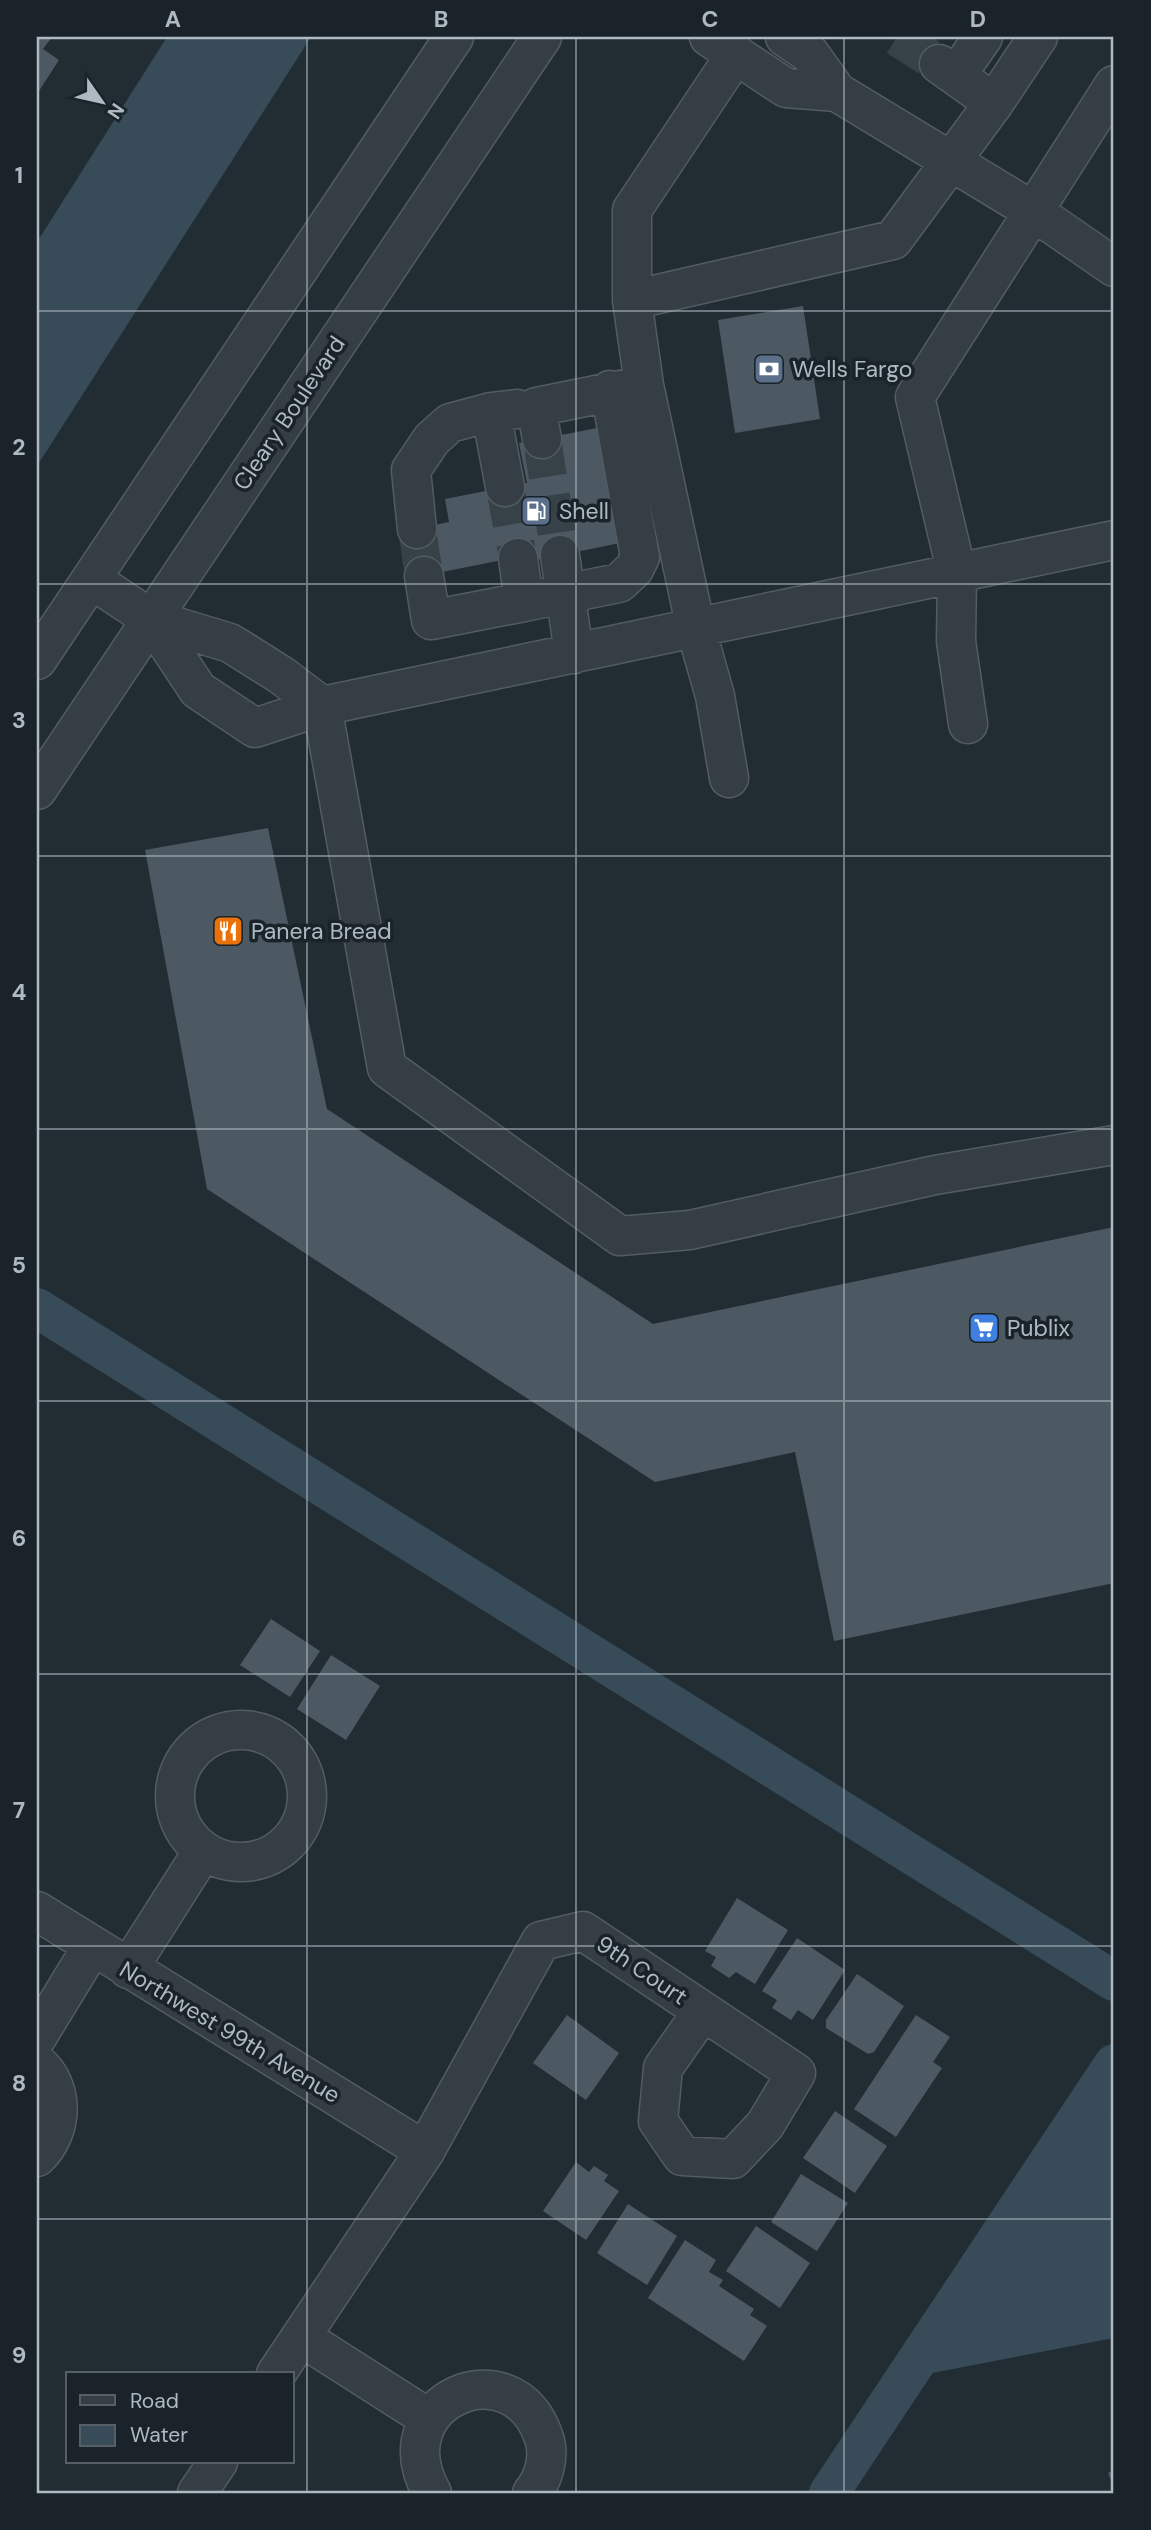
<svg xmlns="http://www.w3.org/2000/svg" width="1151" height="2530" font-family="'DM Sans',sans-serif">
	<rect width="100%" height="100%" fill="#222c33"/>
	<!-- water -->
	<path fill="#374b58" d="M167 37H311L37 466V242Z
		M1114 2064V2338L906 2378Z"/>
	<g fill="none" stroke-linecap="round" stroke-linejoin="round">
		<!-- canal -->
		<path stroke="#374b58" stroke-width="40" d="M37 1308 1114 1981
			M829 2493 1114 2064"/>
	</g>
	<!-- building -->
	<path fill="#4d5962" d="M37 37H52L43 49 59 60 37 94Z
		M803 306 820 419 735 433 718 320Z
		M608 426 630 541 531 561 528 555 417 577 408 531 449 522 445 499 527 483 519 443Z
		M268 828 327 1109 653 1324 1114 1227V1583L834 1641 795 1452 655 1482 207 1189 145 850Z
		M271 1619 320 1651 290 1697 240 1665Z
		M331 1655 380 1686 346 1740 297 1709Z
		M737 1898 788 1930 755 1984 736 1972 729 1978 711 1966 716 1957 705 1951Z
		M797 1938 845 1970 813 2020 798 2010 791 2020 772 2008 777 2000 762 1991Z
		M857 1974 904 2006 874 2052 868 2054 826 2028V2020Z
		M567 2015 619 2053 586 2100 533 2063Z
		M916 2015 950 2037 933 2062 942 2068 896 2137 854 2109Z
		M835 2111 887 2146 855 2193 803 2158Z
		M576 2162 589 2172 594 2166 608 2175 604 2181 619 2191 586 2240 543 2211Z
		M801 2174 848 2203 817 2251 771 2222Z
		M628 2204 677 2236 647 2285 597 2253Z
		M756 2226 810 2263 780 2308 726 2271Z
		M685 2240 716 2260 709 2272 723 2280 719 2286 754 2309 750 2315 767 2326 744 2361 648 2298Z
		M1114 2470V2487L1108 2473Z"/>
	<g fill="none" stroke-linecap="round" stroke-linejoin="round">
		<!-- minor-tunnel -->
		<path stroke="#374148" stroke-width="38" stroke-dasharray="38 19" stroke-linecap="butt" d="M897 37 939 64
			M542 439 560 555
			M505 487 518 558
			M417 529 424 576"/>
		<!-- minor casing -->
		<g stroke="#525c62" stroke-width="41">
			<path id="minor" d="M709 37 786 88 837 92
				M785 37 810 54 837 92 1033 211 1114 267
				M939 64 994 103
				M956 76 983 37
				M632 300 893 240 994 103 1038 37
				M542 439 536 407 635 387
				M505 487 491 412 517 409
				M417 529 411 470 432 439 450 423 491 412
				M560 555 574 654
				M518 558 524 602 619 583 634 569 640 557 610 390
				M424 576 431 620 524 602
				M91 579 151 619 230 643 281 675 322 706 387 1068 620 1236 690 1230 935 1175 1114 1145
				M151 619 198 690 255 728 322 706 1114 540
				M37 660 454 37
				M968 724 956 641 957 574 915 397 1114 85
				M729 778 715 696 696 629 644 385 632 300V210L736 54
				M37 790 542 37
				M175 1796a66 66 0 1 1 132 0a66 66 0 1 1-132 0Z
				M37 1911 425 2151
				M128 1969 203 1851
				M37 2037 92 1947
				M37 2063C66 2088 63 2132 37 2157
				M301 2337 428 2418
				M276 2374 425 2151 541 1941 583 1931 796 2073 765 2125 733 2159 682 2156 658 2121 663 2068 703 2011
				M197 2493 218 2462
				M432 2493C380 2401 513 2344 544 2438 550 2456 544 2479 532 2493"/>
		</g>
		<!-- minor -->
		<use href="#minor" stroke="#353e44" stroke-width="38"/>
	</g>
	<!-- grid -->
	<path fill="none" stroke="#afb9c1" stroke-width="2" stroke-opacity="0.55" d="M307 37V2493M576 37V2493M844 37V2493M37 311H1114M37 584H1114M37 856H1114M37 1129H1114M37 1401H1114M37 1674H1114M37 1946H1114M37 2219H1114"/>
	<!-- icons -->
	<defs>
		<g id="bank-square" transform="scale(1.575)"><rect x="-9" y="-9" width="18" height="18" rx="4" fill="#5c6f8a" stroke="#1a2329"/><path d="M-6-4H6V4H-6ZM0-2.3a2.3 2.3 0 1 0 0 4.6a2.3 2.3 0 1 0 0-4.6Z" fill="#fff"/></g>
		<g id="fuel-square" transform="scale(1.575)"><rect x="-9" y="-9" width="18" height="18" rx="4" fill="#5c6f8a" stroke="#1a2329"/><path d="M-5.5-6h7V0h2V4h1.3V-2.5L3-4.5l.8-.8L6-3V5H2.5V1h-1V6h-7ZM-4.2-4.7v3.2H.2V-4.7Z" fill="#fff"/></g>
		<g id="restaurant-square" transform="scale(1.575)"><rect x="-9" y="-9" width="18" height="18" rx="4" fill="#e8710a" stroke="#1a2329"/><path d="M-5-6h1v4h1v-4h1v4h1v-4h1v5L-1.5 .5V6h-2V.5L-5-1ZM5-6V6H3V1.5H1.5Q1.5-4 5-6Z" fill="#fff"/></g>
		<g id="supermarket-square" transform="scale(1.575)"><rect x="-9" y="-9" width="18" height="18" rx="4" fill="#3f7fe0" stroke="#1a2329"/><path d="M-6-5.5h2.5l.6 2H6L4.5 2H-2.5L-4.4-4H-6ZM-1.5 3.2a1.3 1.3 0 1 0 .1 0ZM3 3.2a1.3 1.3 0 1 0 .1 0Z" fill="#fff"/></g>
	</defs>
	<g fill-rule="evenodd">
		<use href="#bank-square" x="769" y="369"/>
		<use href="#fuel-square" x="536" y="511"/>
		<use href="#restaurant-square" x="228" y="931"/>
		<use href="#supermarket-square" x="984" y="1328"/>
	</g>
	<g text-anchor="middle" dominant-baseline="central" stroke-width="7" stroke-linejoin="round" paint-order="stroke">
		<!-- poi labels -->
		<g font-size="23" fill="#afb9c1" stroke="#1a2329" text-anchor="start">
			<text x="792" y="369">Wells Fargo</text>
			<text x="559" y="511">Shell</text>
			<text x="251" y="931">Panera Bread</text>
			<text x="1007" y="1328">Publix</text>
		</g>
		<!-- street labels -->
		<g font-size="23" fill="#afb9c1" stroke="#1a2329">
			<text transform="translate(289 413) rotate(-56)">Cleary Boulevard</text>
			<text transform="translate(642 1970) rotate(34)">9th Court</text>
			<text transform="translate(230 2032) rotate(31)">Northwest 99th Avenue</text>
		</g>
	</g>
	<!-- border -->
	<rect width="1151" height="2530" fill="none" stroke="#1a2329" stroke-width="77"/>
	<!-- legend -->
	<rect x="66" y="2372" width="228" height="91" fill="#1a2329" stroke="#565f66" stroke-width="2"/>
	<rect x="80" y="2395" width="35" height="10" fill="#353e44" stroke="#565f66" stroke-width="2"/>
	<text x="130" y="2408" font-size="21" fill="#afb9c1">Road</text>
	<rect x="80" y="2425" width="35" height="21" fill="#374b58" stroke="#565f66" stroke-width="2"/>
	<text x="130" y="2442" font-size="21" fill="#afb9c1">Water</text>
	<!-- north arrow -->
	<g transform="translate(102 102) rotate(124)" stroke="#1a2329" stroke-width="5" paint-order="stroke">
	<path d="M0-5L12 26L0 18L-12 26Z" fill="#afb9c1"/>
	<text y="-10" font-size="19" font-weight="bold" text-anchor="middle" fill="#afb9c1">N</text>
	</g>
	<rect x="38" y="38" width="1074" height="2454" fill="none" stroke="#afb9c1" stroke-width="2.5"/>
	<g font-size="23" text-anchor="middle" font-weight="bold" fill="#afb9c1">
		<text x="173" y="27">A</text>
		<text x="441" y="27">B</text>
		<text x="710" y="27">C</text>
		<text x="978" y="27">D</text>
		<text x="19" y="183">1</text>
		<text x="19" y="455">2</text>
		<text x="19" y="728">3</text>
		<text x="19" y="1000">4</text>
		<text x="19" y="1273">5</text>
		<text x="19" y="1546">6</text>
		<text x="19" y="1818">7</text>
		<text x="19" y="2091">8</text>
		<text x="19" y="2363">9</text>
	</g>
</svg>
